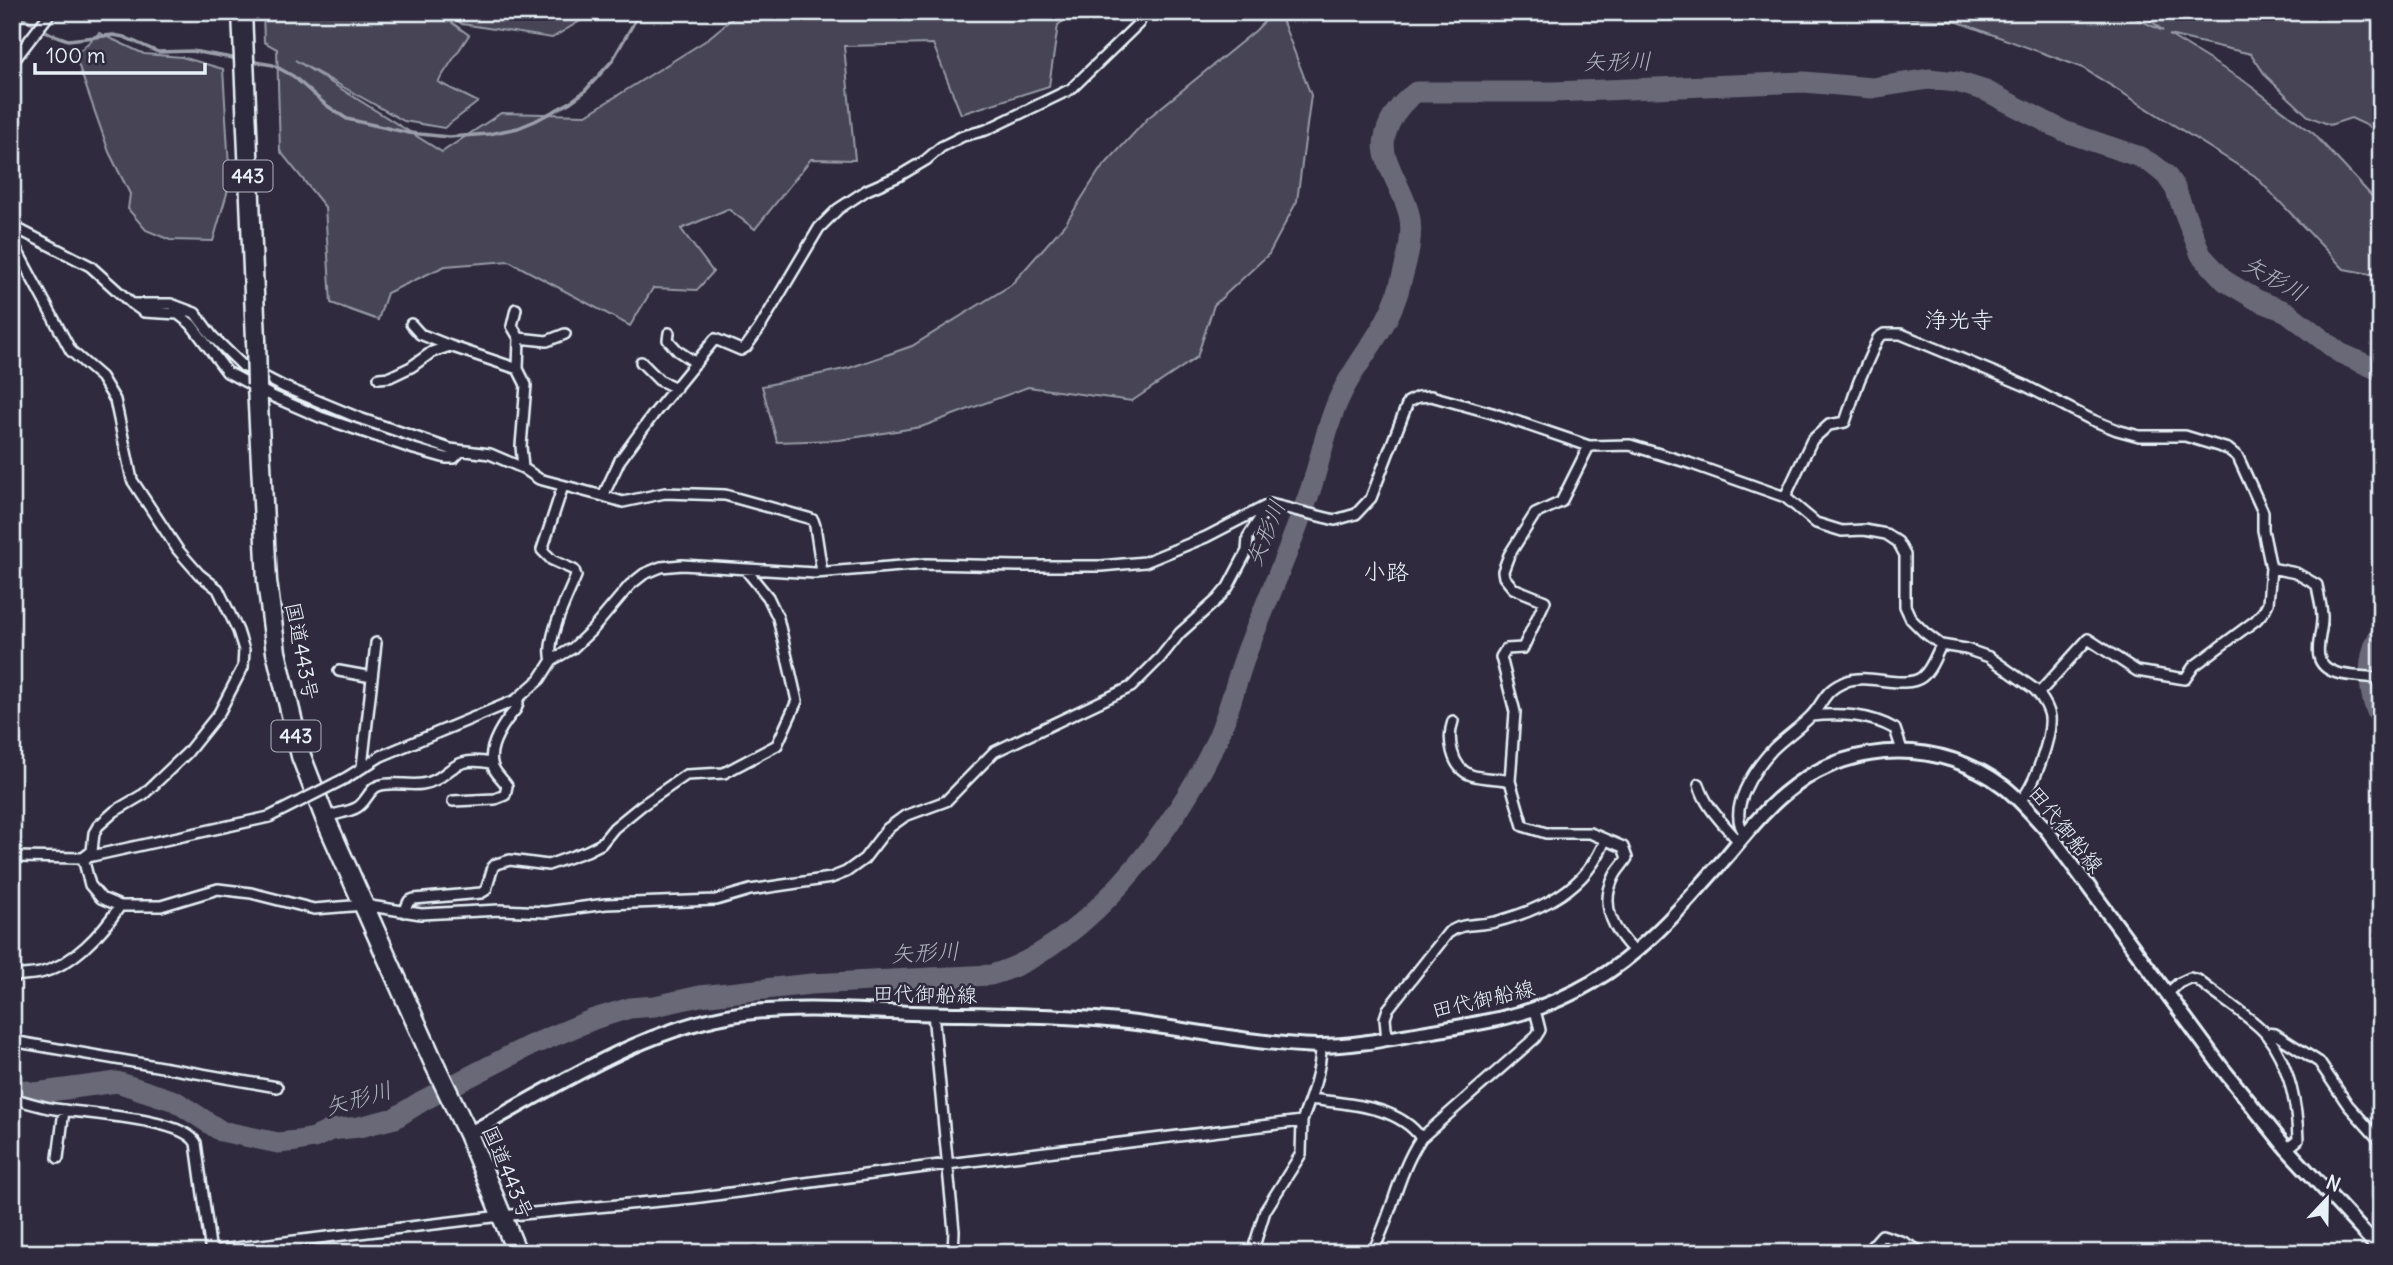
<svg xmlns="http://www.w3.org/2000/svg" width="2393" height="1265" font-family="Delius,'Klee One',sans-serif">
	<rect width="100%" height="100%" fill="#2f2a3d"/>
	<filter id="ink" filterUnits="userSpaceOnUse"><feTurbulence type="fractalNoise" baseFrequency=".0143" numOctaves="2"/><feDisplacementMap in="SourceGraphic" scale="14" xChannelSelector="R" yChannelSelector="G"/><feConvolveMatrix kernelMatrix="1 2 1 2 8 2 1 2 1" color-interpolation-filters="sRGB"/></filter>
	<g filter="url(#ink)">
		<!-- green -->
		<path fill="#464455" stroke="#979aa6" stroke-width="2" d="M263 12H437L469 35 438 82 478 102 444 128 404 121 295 60 442 152 501 113 586 115 705 41 740 12H1074L1058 25 1049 86 961 114 933 44 844 46 855 160 811 159 755 229 728 209 681 229 713 272 697 290 653 288 630 326 509 261 445 266 387 293 378 320 331 303 325 207 280 151 277 49 264 42Z
			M445 12H595L552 38 462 24Z
			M1274 12H1279L1311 95 1297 201 1269 254 1214 305 1197 357 1132 401 1028 387 921 427 839 440 777 442 762 386 849 368 912 346 1011 285 1066 223 1099 171 1148 118 1255 31Z
			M1833 12H2123L2163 31 2141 12H2381V132L2351 118 2330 125 2308 116 2266 76 2251 54 2169 35 2244 81 2314 134 2381 206V276L2344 269 2255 176 2081 67 1958 22Z
			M99 33 144 54 182 57 223 69 230 183 213 241 170 240 146 230 128 209 130 194 109 152 75 55Z"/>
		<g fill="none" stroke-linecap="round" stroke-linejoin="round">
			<!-- stream -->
			<path stroke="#9c9fab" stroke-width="3.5" d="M12 22 25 19 51 34 68 40 113 35 124 37 158 52 192 51 238 59
				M249 61 273 65 293 76 326 105 347 119 409 133 449 137 489 134 518 128 535 121 569 103 584 92 612 61 640 12"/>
			<!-- river -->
			<path stroke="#696978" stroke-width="21" d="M2381 633C2366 656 2367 696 2381 719
				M12 1088 35 1093 117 1082 175 1101 221 1131 278 1143 297 1141 314 1138 331 1130 359 1127 395 1118 422 1101 527 1047 594 1019 630 1008 655 1006 700 996 811 984 991 975C1086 948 1179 825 1218 737 1231 707 1237 676 1249 646 1269 596 1291 546 1309 494 1319 466 1324 436 1335 408 1351 366 1385 335 1398 292 1404 270 1415 238 1409 214 1405 196 1393 178 1387 160 1377 135 1396 106 1416 92H1553L1804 82 1872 88 1929 79 1957 82 1986 91 2066 132 2140 157 2155 166 2166 175 2175 188 2201 255 2225 281 2257 300 2287 312 2340 353 2381 371"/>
			<!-- street casing -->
			<g stroke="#e8f1f8" stroke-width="14">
				<path id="street" d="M12 63 51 12
					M12 226 90 266 132 304H171L195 313 212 336 243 366 284 387 359 418 450 449 490 454 523 468 539 479 603 496 620 460 653 415 715 339 741 350 746 347 759 329 819 228 838 209 867 190 899 176 926 160 941 147 963 136 986 130 1071 89 1139 23 1143 12
					M12 241 71 351 101 377 115 400 132 480 178 550 199 574 218 589 238 631 244 650 243 667 219 713 187 753 144 794 115 811 98 826 94 833 92 851 83 858
					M134 305 144 312 178 314 191 324 227 372 274 397 320 417 414 449 446 458H454L461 451
					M516 309 512 326 519 338
					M411 324 420 334 450 346
					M669 333 668 340 678 351 696 363
					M641 362 659 380 676 388
					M518 369 519 338 547 341 565 334
					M379 378 390 377 411 367 432 352 450 346 518 369 526 385 521 446 523 468
					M1589 446 1561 502 1535 514 1509 555 1503 571 1504 577 1513 588 1545 601 1523 648 1506 649 1501 657 1515 712 1510 781 1523 826 1546 833H1590L1623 847 1627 858C1623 865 1617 870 1614 877 1599 906 1614 931 1635 952
					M603 496 623 502 665 493 725 495 808 518 813 520 815 526 822 572
					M1785 497 1812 440 1829 425 1845 422 1859 381 1878 338 1884 334H1901L2024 385 2090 419 2117 430 2139 436H2185L2228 449 2238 457 2263 512V530L2271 568 2268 603 2264 611 2256 620 2194 666 2185 679 2137 671 2088 639 2039 693
					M2271 568 2296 573 2317 585C2318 595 2322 606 2322 617 2323 638 2306 663 2337 673 2351 677 2367 676 2381 679
					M552 660C545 640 568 596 576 576L574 570 552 560 542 550 563 486
					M339 671 372 677
					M1811 716C1840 713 1869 714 1895 729L1902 750
					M1453 721C1447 738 1451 768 1471 775 1483 779 1498 778 1510 781
					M362 767 376 643
					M346 778 381 756 516 700 540 679 552 660 573 648 593 629 630 585 644 574 661 567 682 565 815 573 926 564 1017 566H1101L1145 562 1206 537 1270 504 1335 520 1356 514 1371 498 1408 402 1418 397 1431 396 1492 413 1589 446 1630 445 1689 463 1785 497 1816 523 1842 531 1864 530 1886 534 1898 542 1905 555V606L1911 619 1924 632 1941 645 1966 649 1989 657 2033 688C2040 694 2049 708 2050 717 2052 737 2034 787 2020 801
					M1699 784C1705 807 1724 824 1739 842
					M453 801 495 799 505 795 507 786C503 779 493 772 492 763 488 745 505 721 516 709L518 703 516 700
					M325 818C335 813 346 813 356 808 366 803 369 789 378 786 391 781 408 786 422 784 451 780 448 754 491 763
					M1745 834C1726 810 1755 768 1773 749 1784 738 1798 729 1810 717 1825 702 1822 691 1847 681 1868 673 1905 690 1922 677 1931 670 1936 655 1941 645
					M12 857 83 858 269 817
					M83 858 90 885 101 898 120 906H161L218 889 251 893 314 909 364 905 421 914 500 910 546 912 606 904 716 900 750 890 831 878 846 872 864 859 887 829 905 816 946 801 994 752 1131 687 1160 658 1180 633 1218 599 1228 587 1247 551 1248 537 1267 507
					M404 912 409 901 414 899 481 893 486 890 493 867 496 864 510 860 548 865 587 851 601 844 614 828 641 806 686 775 724 773 777 745 797 701 778 618 768 597 746 570
					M12 977C21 974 31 975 40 973 73 965 102 933 120 906
					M2168 993 2179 983 2190 978 2198 980C2216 996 2252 1017 2266 1034 2289 1064 2297 1103 2298 1140L2287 1149
					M933 1013 954 1231 953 1253
					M2265 1033 2275 1034 2319 1062 2348 1105 2381 1142
					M1387 1040 1385 1018 1388 1009 1448 933C1463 922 1477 926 1495 922 1542 910 1587 888 1605 840
					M12 1041 277 1087
					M12 1098C26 1102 41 1107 55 1109 85 1114 182 1118 196 1143L211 1253
					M1310 1099C1347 1104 1398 1105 1421 1138
					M58 1158 64 1110
					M211 1251 501 1216 693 1198 947 1164 1302 1121C1311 1097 1321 1071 1321 1046
					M1252 1253 1265 1211 1301 1154 1302 1121
					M1372 1253C1392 1216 1397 1174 1421 1138L1535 1038 1540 1030 1535 1010
					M1866 1253 1882 1235 1903 1242 1923 1253"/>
			</g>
			<!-- secondary casing -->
			<g stroke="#e8f1f8" stroke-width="18">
				<path id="secondary" d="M468 1134C557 1086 643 1027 745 1013 800 1006 856 1011 911 1013 986 1015 1062 1014 1136 1023 1197 1031 1256 1044 1318 1046 1353 1046 1387 1039 1421 1033 1450 1028 1478 1024 1506 1017 1554 1006 1600 982 1637 950 1670 922 1698 889 1727 856 1747 832 1767 806 1793 787 1854 740 1942 740 2003 786 2019 798 2032 814 2046 829L2222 1068 2287 1149 2381 1251"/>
			</g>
			<!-- highway casing -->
			<g stroke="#e8f1f8" stroke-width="23">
				<path id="highway" d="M242 12 256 340
					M257 385 267 581 276 652 301 756 325 818 433 1061 468 1134 517 1253"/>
			</g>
			<!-- street -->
			<use href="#street" stroke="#2f2a3d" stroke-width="9"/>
			<!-- secondary -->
			<use href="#secondary" stroke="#2f2a3d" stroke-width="12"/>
			<!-- highway -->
			<use href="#highway" stroke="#2f2a3d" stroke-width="18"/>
			<!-- street-bridge casing -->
			<g stroke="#e8f1f8" stroke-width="14" stroke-linecap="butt">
				<path id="street-bridge" d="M269 817 346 778"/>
			</g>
			<!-- highway-bridge casing -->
			<g stroke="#e8f1f8" stroke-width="23" stroke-linecap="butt">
				<path id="highway-bridge" d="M256 340 257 385"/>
			</g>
			<!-- street-bridge -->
			<use href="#street-bridge" stroke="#2f2a3d" stroke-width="9"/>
			<!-- highway-bridge -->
			<use href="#highway-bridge" stroke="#2f2a3d" stroke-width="18"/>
		</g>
	</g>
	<g text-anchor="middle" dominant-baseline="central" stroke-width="5" stroke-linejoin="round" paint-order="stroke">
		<!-- shield labels -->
		<g fill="#2f2a3d" stroke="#b0b5c0" stroke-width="2">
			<rect x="223.5" y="160.5" width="49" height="31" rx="5"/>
			<rect x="271.5" y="720.5" width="49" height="31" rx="5"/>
		</g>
		<g font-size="19" font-weight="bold" fill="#e8f1f8">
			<text x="248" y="176">443</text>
			<text x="296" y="736">443</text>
		</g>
		<!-- street labels -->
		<g font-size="21" fill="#e8f1f8" stroke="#2f2a3d">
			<text transform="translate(302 651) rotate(79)">国道443号</text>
			<text transform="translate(2066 829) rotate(51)">田代御船線</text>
			<text transform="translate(925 994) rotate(1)">田代御船線</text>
			<text transform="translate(1483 999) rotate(-13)">田代御船線</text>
			<text transform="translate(508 1172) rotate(67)">国道443号</text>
		</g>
		<!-- water labels -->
		<g font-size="23" font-style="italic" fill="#afb4be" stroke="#2f2a3d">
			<text transform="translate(1617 61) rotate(-1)">矢形川</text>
			<text transform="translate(2275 278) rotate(29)">矢形川</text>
			<text transform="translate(1265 533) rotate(-68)">矢形川</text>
			<text transform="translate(925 952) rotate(-3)">矢形川</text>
			<text transform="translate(358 1098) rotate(-16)">矢形川</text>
		</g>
		<!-- neighbourhood labels -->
		<g font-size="23" fill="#e8f1f8" stroke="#2f2a3d">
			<text x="1959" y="319">浄光寺</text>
			<text x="1386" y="571">小路</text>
		</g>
	</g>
	<!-- margin -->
	<rect width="2393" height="1265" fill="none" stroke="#2f2a3d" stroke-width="42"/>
	<rect x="21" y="21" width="2351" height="1223" fill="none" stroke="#e8f1f8" stroke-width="2.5" filter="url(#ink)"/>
	<!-- north arrow -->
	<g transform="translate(2327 1199) rotate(22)" stroke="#2f2a3d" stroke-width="5" paint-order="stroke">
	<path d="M0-5L12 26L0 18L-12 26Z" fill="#e8f1f8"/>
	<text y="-10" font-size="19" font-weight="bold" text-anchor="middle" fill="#e8f1f8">N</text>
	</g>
	<!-- scale -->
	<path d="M35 63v10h170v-10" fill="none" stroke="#e8f1f8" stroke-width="3.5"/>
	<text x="46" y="63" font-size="21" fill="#e8f1f8" stroke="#2f2a3d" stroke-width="5" paint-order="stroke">100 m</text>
</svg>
